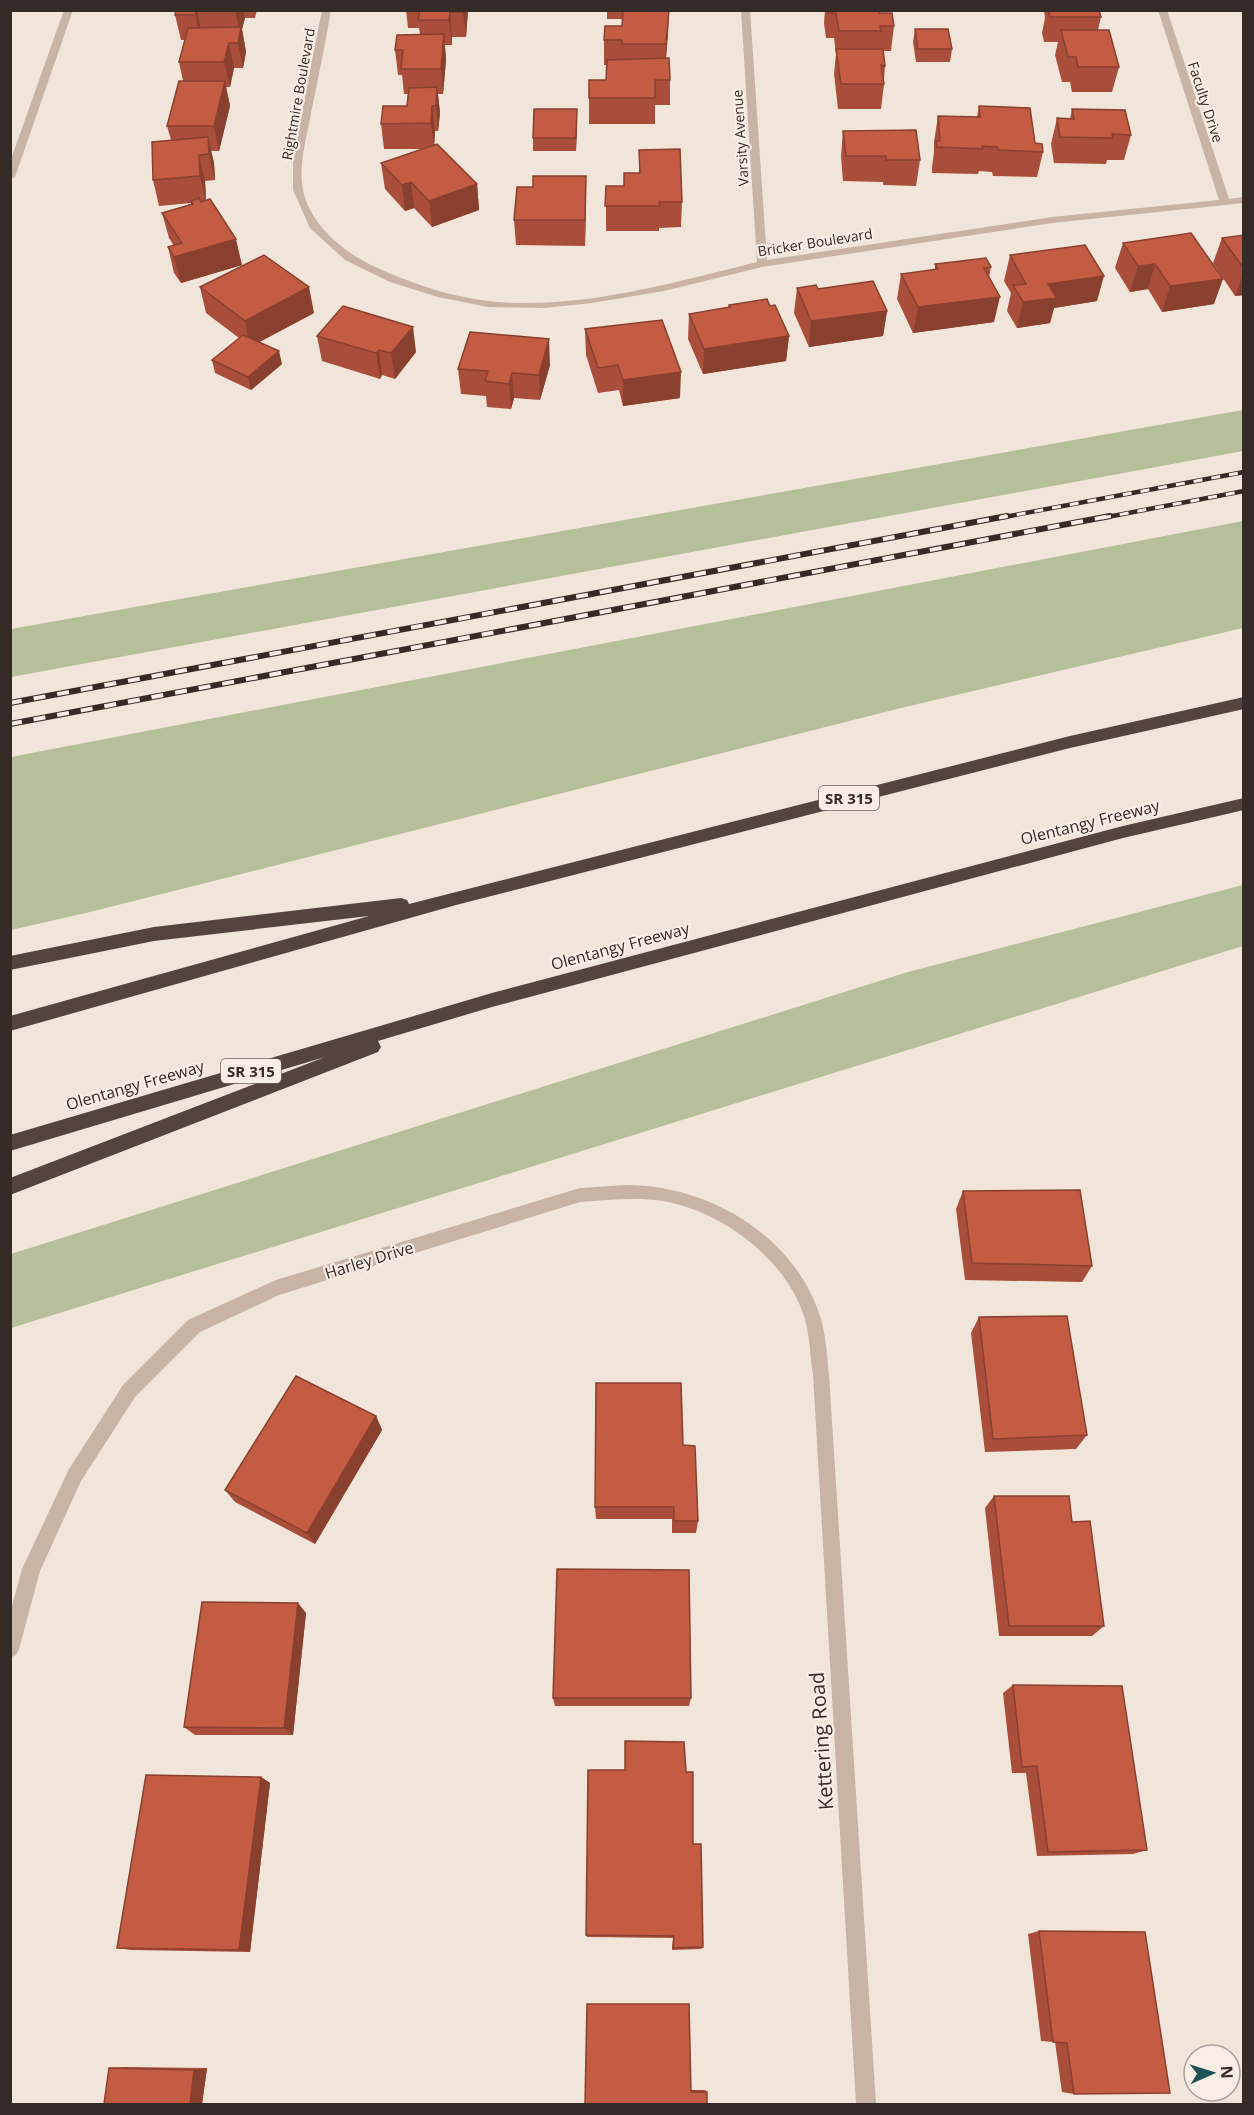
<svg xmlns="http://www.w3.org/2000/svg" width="1254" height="2115" font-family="'Open Sans',sans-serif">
	<rect width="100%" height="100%" fill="#f1e4d9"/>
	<!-- green -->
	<path fill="#b5bf99" d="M1243 410V451L11 677V629Z
		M1243 521V628L905 707 90 912 11 930V757Z
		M1243 885V946L11 1328V1254L908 972Z"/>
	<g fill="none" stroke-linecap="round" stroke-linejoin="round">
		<!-- minor -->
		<path fill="#c8b3a5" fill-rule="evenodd" d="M64 10H73L15 177 10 180V162Z
			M322 10H331C325 45 318 79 311 113 307 137 298 165 303 190 310 224 341 250 371 265 407 282 447 296 488 301 575 311 672 283 757 262L741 10H750L767 260 1052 217 1219 200 1158 10H1167L1229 199 1244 197V203L1052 223 762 267 664 291 592 303 544 308 488 307 438 297 390 282 345 260 310 228 293 190V157Z
			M626 1185C708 1185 794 1235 820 1316 826 1334 827 1356 829 1375L876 2104H856L813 1375C810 1356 810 1335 804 1316 785 1258 721 1211 663 1201 636 1197 607 1200 580 1202L279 1295 200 1332 135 1397 81 1481 40 1571 19 1649 16 1655 10 1658V1613L22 1569 69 1469 123 1385 188 1320 276 1280 580 1188Z"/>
		<!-- highway -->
		<path fill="#55433d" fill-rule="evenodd" d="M1244 697V709L1070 748 456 905 10 1031V1016L369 916 154 941 10 970V956L154 927 401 898 407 900 409 904 1070 736Z
			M1244 798V810L1123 838 492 1007 378 1041 381 1047 378 1052 10 1195V1178L325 1057 10 1151V1135L492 993 1123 826Z"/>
		<!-- rail-far1 casing -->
		<g stroke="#342a26" stroke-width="4.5">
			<path id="rail-far1" d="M999 518 1244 472
				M1102 518 1244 491"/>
		</g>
		<!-- rail casing -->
		<g stroke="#342a26" stroke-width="6">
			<path id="rail" d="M10 703 1007 516
				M10 724 1110 516"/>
		</g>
		<!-- rail-far1 -->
		<use href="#rail-far1" stroke="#f9eee5" stroke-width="3" stroke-dasharray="9" stroke-linecap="butt"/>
		<!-- rail -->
		<use href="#rail" stroke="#f9eee5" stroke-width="4" stroke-dasharray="12" stroke-linecap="butt"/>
	</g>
	<!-- wall -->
	<path fill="#a94e3a" d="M176 10H257L255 18H245L242 29 246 52 243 68H234L230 87H226L230 106 219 151H211L214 163 215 180 205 181 206 200 242 265 181 283 174 273 168 247 174 246 169 238 162 213 191 204V203L159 206 153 180 171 140 167 126 183 81 179 62 185 40H181L175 15Z
		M406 10H468L466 37H452V45H445L446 60 443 94H438L440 113 438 131H435L434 145 477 184 479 210 432 227 414 208 405 211 385 189 381 163 424 149H384L381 124 407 106 408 94H404L402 75H398L395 50 420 34 419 28H408Z
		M607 10H669L666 58 670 80V105H655V124H589V98L606 80 607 65H604V40L622 26 623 19H607Z
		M825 10H879V13L894 26 891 51H883L885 66 884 79V84L881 109H838L834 74 836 54 834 38H826L824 23Z
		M1044 10H1099L1101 17 1098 30 1119 67 1112 92H1072L1070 82H1062L1055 55 1058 42H1044L1042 33 1045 18Z
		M915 29 952 49 950 62H916L913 42Z
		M979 106 1035 143 1043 152 1037 177 993 176 992 172 979 171 978 174 932 173V167L934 152V142L938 116 977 117Z
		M1072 109 1131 135 1124 160H1107L1106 164 1054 163 1051 144 1057 118 1070 119Z
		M577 123 576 151H533V138Z
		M843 131 920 160 916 186 883 185V182L843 181 841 156Z
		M639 150 682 202 681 227 659 228V231H606V186H624V173H639Z
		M586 201 585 246 516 245 514 220Z
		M1191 233 1214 304 1162 312 1148 289 1130 292 1115 268 1123 243Z
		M1244 235V295L1235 296 1213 263 1222 238Z
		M1010 255 1097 301 1054 308 1050 323 1017 328 1007 311 1011 293 1004 281Z
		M935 264 991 267 989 277 994 322 913 333 897 299 901 274 935 270Z
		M200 287 314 313 259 342 282 364 251 390 215 373 212 360 239 338 206 313Z
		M797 288 818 289 887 311 883 336 809 347 794 313Z
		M729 305 770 306 789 336 786 361 703 374 688 339 689 314 728 308Z
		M585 329 680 398 623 406 619 390 598 393 586 355Z
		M317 336 416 352 395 379 382 375 380 379 322 361Z
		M550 365 540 400 514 398 511 409 487 407 486 396 461 394 458 369Z
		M963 1191 1092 1266 1082 1282 965 1280 956 1209Z
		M979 1317 1087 1435 1076 1449 985 1452 971 1333Z
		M376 1416 382 1430 315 1544 235 1502 225 1490Z
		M683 1445 698 1521 696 1533H672V1519H596L595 1507Z
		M994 1496 1072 1522 1104 1626 1092 1636H999L985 1508Z
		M306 1613 293 1735H195L184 1727Z
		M1013 1685 1147 1850 1133 1854 1037 1856 1026 1773H1012L1003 1693Z
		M553 1698H691L689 1706H555Z
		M686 1772 703 1947 701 1949 672 1950 673 1938 587 1937 586 1935Z
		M261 1777 270 1783 250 1952 131 1950 117 1948Z
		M1039 1931 1145 1932 1074 2094 1062 2092 1055 2042 1041 2041 1028 1934Z
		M124 2067 207 2068 202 2104 109 2068Z
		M691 2090H705L707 2092 585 2104Z"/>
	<!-- shaded-wall -->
	<path fill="#89402f" d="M197 10 202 35 201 40 195 15Z
		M235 10H243L245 18 242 29 246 52 243 68 238 43 240 34Z
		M464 10H468L466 37 463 12Z
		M669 10 668 35 665 69 666 44Z
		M450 12 452 37V45L449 20Z
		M444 34 446 60 443 94 441 69Z
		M229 43 234 68 230 87 224 62Z
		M225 81 230 106 219 151 214 126Z
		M437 87 440 113 438 131 436 106Z
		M432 106 435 131 434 149 431 123Z
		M577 109V123L576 151V138Z
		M208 137 214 163 215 180 209 154Z
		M199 155 205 181 206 201 200 176Z
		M586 176V201L585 246V220Z
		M411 182 414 208 405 211 402 185Z
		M477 184 479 210 432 227 429 201Z
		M236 239 242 265 181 283 174 257Z
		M1155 264 1148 289 1130 292 1138 266Z
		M1244 272V295L1235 296Z
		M1104 276 1097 301 1054 308 1050 323 1017 328 1023 302 1048 284Z
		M1223 279 1214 304 1162 312 1170 286Z
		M309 287 314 313 250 347 245 321Z
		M1000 297 994 322 913 333 918 307Z
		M887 311 883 336 809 347 811 321Z
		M413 327 416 352 395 379 391 353Z
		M789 336 786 361 703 374 704 349Z
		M549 339 550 365 540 400 539 375Z
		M379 350 382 375 380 379 376 353Z
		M279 351 282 364 251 390 248 377Z
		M681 372 680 398 623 406V380Z
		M512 373 514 398 511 409 509 384Z
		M376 1416 382 1430 315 1544 307 1533Z
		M298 1603 306 1613 293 1735 284 1728Z
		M261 1777 270 1783 250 1952 239 1950Z
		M207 2068 202 2104H190L194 2070Z"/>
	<!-- building -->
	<path fill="#c45b43" stroke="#89402f" stroke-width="1.5" d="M176 10H197L195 15H175Z
		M420 10H464L463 12H450L449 20H418Z
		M623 10H669L666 44H622V40H604L605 26H622Z
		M828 10H879V13H892L894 26H880L881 31H839L836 13H828Z
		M1048 10H1099L1101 17H1050Z
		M241 27 238 43H229L224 62H179L188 28Z
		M915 29H948L952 49H918Z
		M1061 30H1109L1119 67H1078L1076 57H1068Z
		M444 34 441 69H401L403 50H395L397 35Z
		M836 49H883L885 66 881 65 884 84H841Z
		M669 58 670 80H655V98H589V80H606L607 60Z
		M179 81H225L214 126H167Z
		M437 87 436 106H432L431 123 381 124 383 106H407L409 88Z
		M979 106 1030 108 1035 143 1042 144 1043 152 998 150 997 147 982 146 983 149 937 147 936 141H940L938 116 980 117Z
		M534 109H577L576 138H533Z
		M1072 109 1125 110 1131 135 1112 134 1113 138 1060 137 1057 118 1074 119Z
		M916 130 920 160H886V156H846L843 131Z
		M208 137 209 154 199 155 200 176 153 180 152 142Z
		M437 144 477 184 429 201 411 182 402 185 381 163Z
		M680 149 682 202H659L660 206H605L606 186H624V173H640L639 150Z
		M533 176H586L585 220H514L517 187H533Z
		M199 198 201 202 210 199 236 239 174 257 168 247 182 243 162 213 193 204 191 201Z
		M1191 233 1223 279 1170 286 1155 264 1138 266 1123 243Z
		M1244 235V269L1222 238Z
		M1085 245 1104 276 1048 284 1057 298 1023 302 1013 285 1026 284 1010 255Z
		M264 255 309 287 245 321 200 287Z
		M986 258 991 267 984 268 1000 297 918 307 901 274 938 269 935 264Z
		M873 281 887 311 811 321 797 288 816 285 818 289Z
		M767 299 770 306 775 305 789 336 704 349 689 314 730 307 729 305Z
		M343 306 413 327 391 353 379 350 376 353 317 336Z
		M662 320 681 372 623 380 618 365 598 368 585 329Z
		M470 332 549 339 539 375 512 373 509 384 485 381 488 371 458 369Z
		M243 335 279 351 248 377 212 360Z
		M1080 1190 1092 1266 972 1263 963 1191Z
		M1067 1316 1087 1435 993 1439 979 1317Z
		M296 1376 376 1416 307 1533 225 1490Z
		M596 1383H681L683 1445 695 1446 698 1521H674V1507H595Z
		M994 1496H1069L1072 1522 1090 1521 1104 1626H1009Z
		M557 1569 689 1570 691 1698H553Z
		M202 1602 298 1603 284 1728 184 1727Z
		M1013 1685 1122 1686 1147 1850 1048 1852 1037 1766 1022 1767Z
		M625 1741 684 1742 686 1772H693V1844H701L703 1947 673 1948 674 1936 586 1935 588 1770H625Z
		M146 1775 261 1777 239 1950 117 1948Z
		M1039 1931 1145 1932 1170 2093 1074 2094 1067 2043 1053 2042Z
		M587 2004H689L691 2092H707V2104H585Z
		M109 2068 194 2070 190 2104H104Z"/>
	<g text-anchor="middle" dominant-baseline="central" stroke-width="4.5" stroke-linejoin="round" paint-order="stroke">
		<!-- far-street labels -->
		<g font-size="14" fill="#342a26" stroke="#f9eee5">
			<text transform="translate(298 94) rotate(-80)">Rightmire Boulevard</text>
			<text transform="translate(1206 102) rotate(72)">Faculty Drive</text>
			<text transform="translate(740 138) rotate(-94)">Varsity Avenue</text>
			<text transform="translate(815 242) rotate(-9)">Bricker Boulevard</text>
		</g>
		<!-- shield labels -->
		<g fill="#f9eee5" stroke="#6f655f" stroke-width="1.5">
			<rect x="819" y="786" width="60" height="24" rx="4.5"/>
			<rect x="221" y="1059" width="60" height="24" rx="4.5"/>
		</g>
		<g font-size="15" font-weight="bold" fill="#342a26">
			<text x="849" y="798">SR 315</text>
			<text x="251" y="1071">SR 315</text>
		</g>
		<!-- street labels -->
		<g font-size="16" fill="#342a26" stroke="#f9eee5">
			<text transform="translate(1090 822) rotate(-14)">Olentangy Freeway</text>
			<text transform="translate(620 946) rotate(-15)">Olentangy Freeway</text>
			<text transform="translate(135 1085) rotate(-16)">Olentangy Freeway</text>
			<text transform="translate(369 1260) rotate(-17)">Harley Drive</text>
		</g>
		<!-- near-street labels -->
		<g font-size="20" fill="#342a26" stroke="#f9eee5">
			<text transform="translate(821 1741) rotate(-94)">Kettering Road</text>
		</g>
	</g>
	<!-- border -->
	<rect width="1254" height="2115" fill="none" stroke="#342a26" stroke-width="24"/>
	<!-- north arrow -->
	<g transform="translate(1212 2073) rotate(87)"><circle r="28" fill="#f9eee5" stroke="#aaa099" stroke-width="1.5"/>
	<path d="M0-4.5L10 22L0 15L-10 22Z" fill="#1d5455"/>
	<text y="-9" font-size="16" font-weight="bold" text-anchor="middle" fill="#342a26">N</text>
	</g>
</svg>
